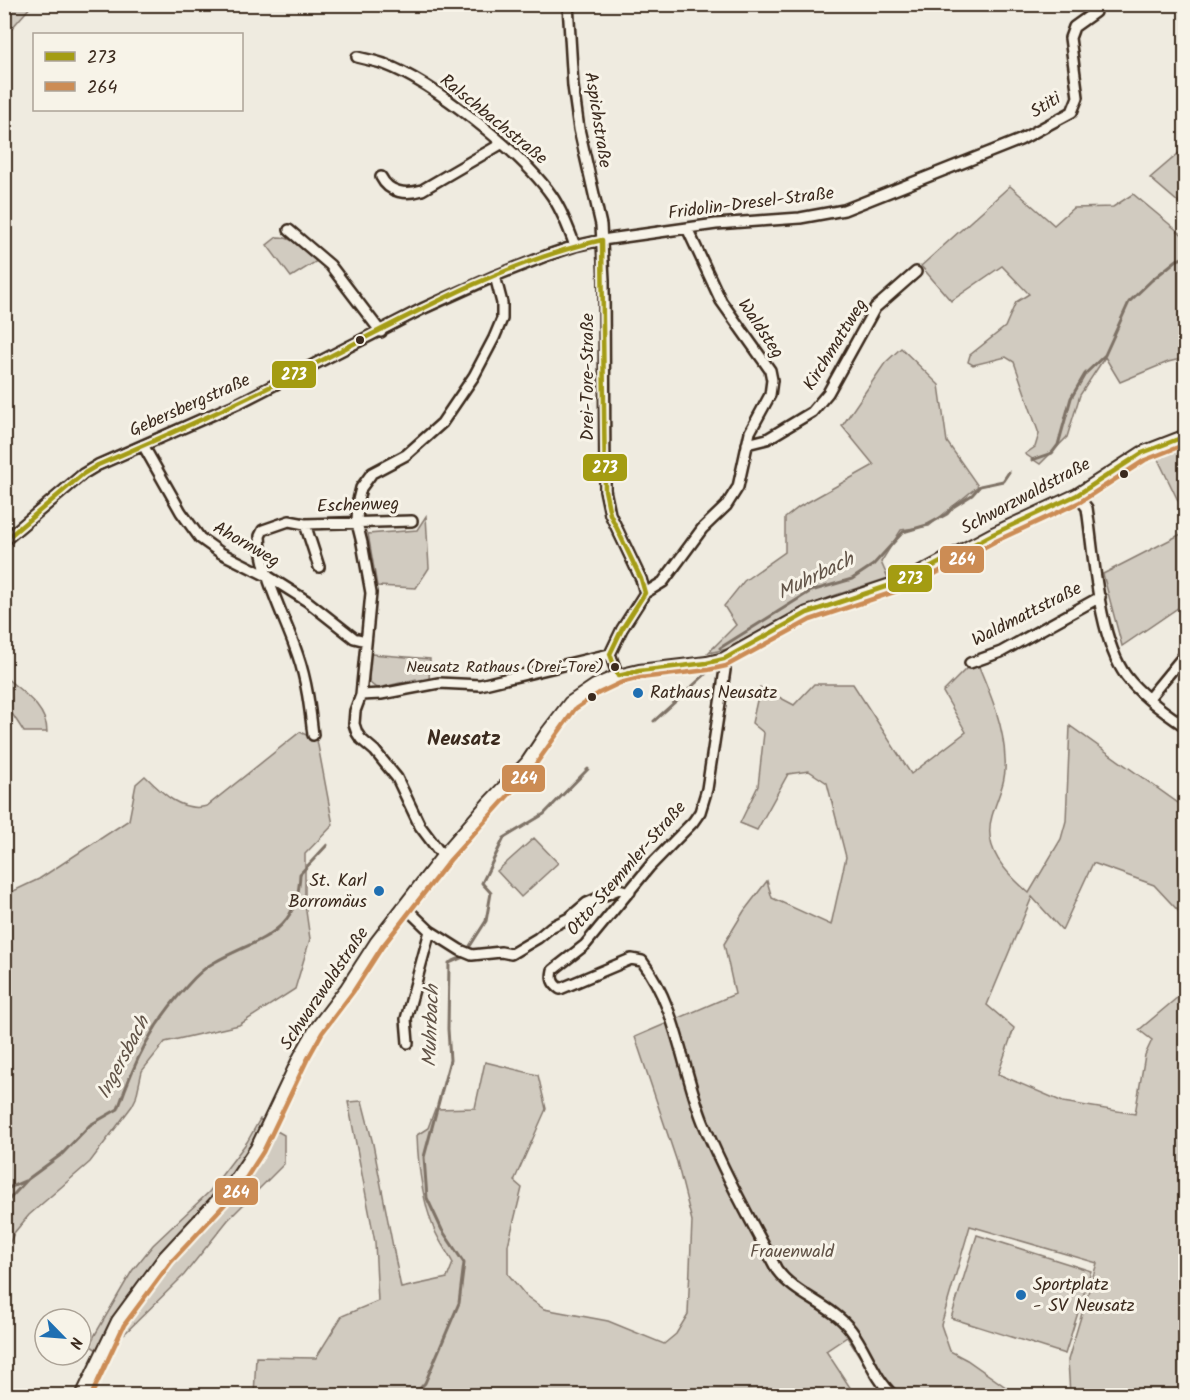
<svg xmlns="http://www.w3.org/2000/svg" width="1190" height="1400" font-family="Kalam,sans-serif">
	<rect width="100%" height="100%" fill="#efebe0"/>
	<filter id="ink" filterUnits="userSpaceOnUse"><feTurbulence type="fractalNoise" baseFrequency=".0167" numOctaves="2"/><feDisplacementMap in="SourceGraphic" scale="12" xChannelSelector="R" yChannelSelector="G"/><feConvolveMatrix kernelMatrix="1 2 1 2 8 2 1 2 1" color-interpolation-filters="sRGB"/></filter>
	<g filter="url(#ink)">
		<!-- green -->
		<path fill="#d1cbc0" stroke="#867a6f" stroke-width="1.5" d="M4 5H32L5 36H4Z
			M1185 148V208L1150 178Z
			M1010 186 1054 225 1073 208 1113 207 1133 194 1185 237V358L1168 362 1120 382 1105 357 1080 395 1067 437 1040 464 1025 454 1035 447 1039 434 1014 362 1006 357 973 365 968 362 970 355 1005 327 1016 302 1029 294 1002 266 951 301 921 266Z
			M277 237C295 237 305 250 317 261L291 277 267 245Z
			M901 348 939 385 947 442 978 486 929 526 901 530 881 562 888 578 833 596 790 614 727 649 708 653 736 625 724 606 744 581 785 552V518L799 507 874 465 842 426 885 363Z
			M1185 441V515L1154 451Z
			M426 516 429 568 416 588 377 586 368 534 417 530Z
			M1185 532V603L1122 646 1103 574Z
			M371 654 430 659 429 681 418 683 416 679 379 688C362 685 370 666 371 654Z
			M977 662C990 693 1004 725 1005 759 1007 781 998 795 992 816 982 849 1006 873 1029 893L1061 839 1066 821 1070 726 1185 808V918L1154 885 1093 863 1062 930 1032 897 987 1005 1014 1028 998 1074 1063 1102 1135 1114 1145 1055 1152 1040 1139 1030 1185 991V1395H1070L1068 1360 1097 1263 970 1226 941 1325 950 1351 967 1360 1017 1395H869L880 1388 847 1337 826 1351 855 1395 254 1396 256 1357 316 1358 342 1316 378 1301 375 1242 348 1102 362 1101 373 1144 401 1288 447 1278 453 1263C447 1252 439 1241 434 1229 422 1199 418 1166 417 1135L428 1128 435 1109 475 1108 485 1062 538 1075 546 1109 514 1181 522 1188 508 1245V1274L526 1296 544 1309 608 1321 664 1344 676 1334 688 1314 692 1221 677 1162 635 1037 735 994 724 944 744 911 767 881 772 898 831 925 846 857 827 783 809 771 788 774 757 830 740 823 758 786 764 733 752 723 760 687 794 705 814 684H853L911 774 966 732 943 692 970 665Z
			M5 677C22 692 47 707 47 732H24L13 715 5 708Z
			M300 732 317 740 333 825 305 854V904L310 939 295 989 239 1025 165 1042 142 1071 136 1098 132 1106 90 1162 29 1215 14 1233 5 1254V895L39 879 129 820 136 784 145 776C162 793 182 813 207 806Z
			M534 838 558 863 521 897 497 871Z
			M260 1119 265 1122C249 1158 222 1190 195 1218 184 1229 173 1239 163 1251 136 1281 117 1316 97 1350L89 1345 132 1271 153 1245 209 1192 247 1142Z
			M277 1131 284 1135V1164L228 1220 184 1275 113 1345 130 1315 174 1256 243 1181Z
			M977 1235 1091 1271 1065 1354 951 1318Z"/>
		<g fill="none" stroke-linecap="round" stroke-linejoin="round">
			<!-- stream -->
			<path stroke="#7e7266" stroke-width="3" d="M1032 460 1052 453 1058 445 1071 398 1085 374 1105 355 1129 302 1152 280 1177 260 1186 257
				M720 648 811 591 852 579 873 565 903 532 927 525 947 514 953 507 972 495 980 486 1003 481 1009 472
				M654 721 709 671
				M4 1190 25 1181
				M4 1205 28 1179 62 1154 90 1125 118 1109C135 1060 152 1024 187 986 194 978 205 967 215 962 260 937 298 935 300 874L327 845
				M413 1396 425 1383 459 1303 464 1263 442 1230 427 1198 424 1157 450 1060 448 1029 449 963 463 957 486 921 491 893 482 883 504 838 544 814 588 769"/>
			<!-- minor casing -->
			<g stroke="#3b2a1e" stroke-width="14">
				<path id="minor" d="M568 4 573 86 579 129 601 225 604 280 605 490 610 514 641 579 645 593
					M357 57C366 59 375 61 384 64 433 82 522 153 552 196 562 211 569 229 575 246
					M381 177C389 193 406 195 422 190L501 144
					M289 230 330 265 381 332
					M747 444 767 439 812 412 828 393 875 308 916 272
					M143 445 181 512 200 538 221 553 269 577 307 601 354 638 366 641
					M1077 495 1087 508C1094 555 1098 638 1126 676 1141 696 1165 713 1186 727
					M305 524 319 567
					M4 541 83 474 98 465 239 403 422 309 495 276 548 255 575 246 602 240 716 224 800 218 844 210 1020 140 1072 112 1078 97 1070 38 1074 27 1095 12
					M724 659 725 670 707 789 700 812 693 822 650 866 585 945 553 970C551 979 552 983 560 989L631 959 642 961C677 1007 682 1069 703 1122 724 1173 751 1221 777 1270 796 1296 831 1304 851 1330 867 1351 873 1377 894 1396
					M970 663 1001 652 1100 597
					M618 676 610 654 622 629 645 593 663 582 702 529 726 506 738 487 750 432 770 395 772 380 770 370 721 301 687 228
					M361 695 381 694 439 683 480 685 610 654
					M1149 698 1186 653
					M313 735C310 709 307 682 298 656 286 619 261 576 260 536L263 530 289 521 305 524 412 521
					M444 855 438 850 420 826 397 778 375 751 361 739 357 733 354 724 355 711 361 695 371 593 362 543 357 523 358 500 361 488 372 473 406 455 442 423 474 376 494 338 502 319V303L495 276
					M405 907 430 931 460 950 472 955 501 952 511 954 538 938 551 927 569 918 587 903 619 889 630 892
					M408 1043 406 1019 430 931"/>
			</g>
			<!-- major casing -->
			<g stroke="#3b2a1e" stroke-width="16">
				<path id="major" d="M82 1396 118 1321 165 1257 233 1184 257 1148 300 1057 316 1029 347 988 376 943 444 855 489 803 527 763 547 733 570 703 595 686 618 676 639 671 707 663 724 659 807 613 909 579 993 534 1077 495 1142 453 1186 436"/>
			</g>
			<!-- minor -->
			<use href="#minor" stroke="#f7f3e8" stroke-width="9"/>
			<!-- major -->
			<use href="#major" stroke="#f7f3e8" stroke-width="12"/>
			<!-- bus-1 casing -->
			<g stroke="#f7f3e8" stroke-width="9">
				<path id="bus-1" d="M602 240 605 490 610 514 641 579 645 593 622 629 610 654 618 676
					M4 541 83 474 98 465C165 436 232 407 297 373 392 325 498 263 602 240
					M618 676 639 671 707 663 724 659 807 613 909 579 993 534 1077 495 1142 453 1186 436"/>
			</g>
			<!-- bus-2 casing -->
			<g stroke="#f7f3e8" stroke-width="9">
				<path id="bus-2" d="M91 1396 124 1325 171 1262 239 1189 263 1152 307 1060 322 1033 353 992 382 947 450 860 533 768 575 709 599 693 620 683 640 678 708 670 726 666 810 620 912 586 996 541 1080 502 1145 460 1186 444"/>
			</g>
			<!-- bus-1 -->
			<use href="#bus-1" stroke="#a49c12" stroke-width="4.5"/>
			<!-- bus-2 -->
			<use href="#bus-2" stroke="#cc8c54" stroke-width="4.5"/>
		</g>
	</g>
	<!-- markers -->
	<g fill="#3b2a1e" stroke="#f7f3e8" stroke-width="2">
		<circle cx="360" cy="340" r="5"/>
		<circle cx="1124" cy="474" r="5"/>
		<circle cx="615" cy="667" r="5"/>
		<circle cx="592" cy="697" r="5"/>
	</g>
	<g fill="#1f6fb2" stroke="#f7f3e8" stroke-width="2">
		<circle cx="638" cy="693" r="6"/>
		<circle cx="379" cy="891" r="6"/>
		<circle cx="1021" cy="1295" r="6"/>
	</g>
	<g text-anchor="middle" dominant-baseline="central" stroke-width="6" stroke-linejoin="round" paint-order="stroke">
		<!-- bus labels -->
		<g font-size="16" fill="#3b2a1e" stroke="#f7f3e8" text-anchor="end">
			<text x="604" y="667">Neusatz Rathaus (Drei-Tore)</text>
		</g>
		<!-- street labels -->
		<g font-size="18" fill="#3b2a1e" stroke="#f7f3e8">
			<text transform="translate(1046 106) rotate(-32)">Stiti</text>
			<text transform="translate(493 120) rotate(39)">Ralschbachstraße</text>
			<text transform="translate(597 120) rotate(81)">Aspichstraße</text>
			<text transform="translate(751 204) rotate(-7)">Fridolin-Dresel-Straße</text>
			<text transform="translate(760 329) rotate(56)">Waldsteg</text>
			<text transform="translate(836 345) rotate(-58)">Kirchmattweg</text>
			<text transform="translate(588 377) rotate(-90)">Drei-Tore-Straße</text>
			<text transform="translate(190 406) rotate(-24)">Gebersbergstraße</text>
			<text transform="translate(1026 497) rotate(-28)">Schwarzwaldstraße</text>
			<text transform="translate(358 506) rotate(-2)">Eschenweg</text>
			<text transform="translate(246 545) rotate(30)">Ahornweg</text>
			<text transform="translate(1027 615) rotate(-27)">Waldmattstraße</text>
			<text transform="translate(627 869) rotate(-49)">Otto-Stemmler-Straße</text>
			<text transform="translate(325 989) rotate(-56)">Schwarzwaldstraße</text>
		</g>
		<!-- poi labels -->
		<g font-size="18" fill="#3b2a1e" stroke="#f7f3e8" text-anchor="start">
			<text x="650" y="693">Rathaus Neusatz</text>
			<text x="367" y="881" text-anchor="end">St. Karl<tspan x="367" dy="21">Borromäus</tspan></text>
			<text x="1033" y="1285">Sportplatz<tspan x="1033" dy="21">- SV Neusatz</tspan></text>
		</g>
		<!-- park labels -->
		<g font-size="18" fill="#605246" stroke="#f7f3e8">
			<text x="792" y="1252">Frauenwald</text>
		</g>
		<!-- water labels -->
		<g font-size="20" font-style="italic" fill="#625448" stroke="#f7f3e8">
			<text transform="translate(816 577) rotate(-26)">Muhrbach</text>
			<text transform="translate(432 1026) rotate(-88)">Muhrbach</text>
			<text transform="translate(124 1058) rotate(-62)">Ingersbach</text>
		</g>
		<!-- quarter labels -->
		<g font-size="21" font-weight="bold" fill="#3b2a1e" stroke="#f7f3e8">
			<text x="464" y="739">Neusatz</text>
		</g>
	</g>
	<g stroke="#f7f3e8" stroke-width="2">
		<rect x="271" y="360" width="46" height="29" rx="6" fill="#a49c12"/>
		<rect x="582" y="453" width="46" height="29" rx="6" fill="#a49c12"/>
		<rect x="939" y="545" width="46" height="29" rx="6" fill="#cc8c54"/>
		<rect x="887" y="564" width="46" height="29" rx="6" fill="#a49c12"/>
		<rect x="501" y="764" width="45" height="29" rx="6" fill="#cc8c54"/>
		<rect x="214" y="1177" width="45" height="29" rx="6" fill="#cc8c54"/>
	</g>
	<g font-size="16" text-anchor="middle" font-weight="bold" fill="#fff">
		<text x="294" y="380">273</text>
		<text x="605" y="473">273</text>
		<text x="962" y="565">264</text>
		<text x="910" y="584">273</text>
		<text x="524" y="784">264</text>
		<text x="236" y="1198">264</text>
	</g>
	<!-- margin -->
	<rect width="1190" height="1400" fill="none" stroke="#f7f3e8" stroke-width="24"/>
	<rect x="12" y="12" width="1166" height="1376" fill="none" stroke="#3b2a1e" stroke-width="2" filter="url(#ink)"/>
	<!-- legend -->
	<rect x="33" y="33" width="210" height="78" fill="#f7f3e8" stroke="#aca397" stroke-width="1.5"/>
	<rect x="45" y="52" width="30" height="9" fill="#a49c12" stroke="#aca397" stroke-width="1.5"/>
	<text x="87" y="63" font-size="18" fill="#3b2a1e">273</text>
	<rect x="45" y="82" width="30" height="9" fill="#cc8c54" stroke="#aca397" stroke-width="1.5"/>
	<text x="87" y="93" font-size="18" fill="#3b2a1e">264</text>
	<!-- north arrow -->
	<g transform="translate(63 1337) rotate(115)"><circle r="28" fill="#f7f3e8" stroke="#aca397" stroke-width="1.5"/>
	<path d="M0-4.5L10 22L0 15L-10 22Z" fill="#1f6fb2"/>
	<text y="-9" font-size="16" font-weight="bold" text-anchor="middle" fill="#3b2a1e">N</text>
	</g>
</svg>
